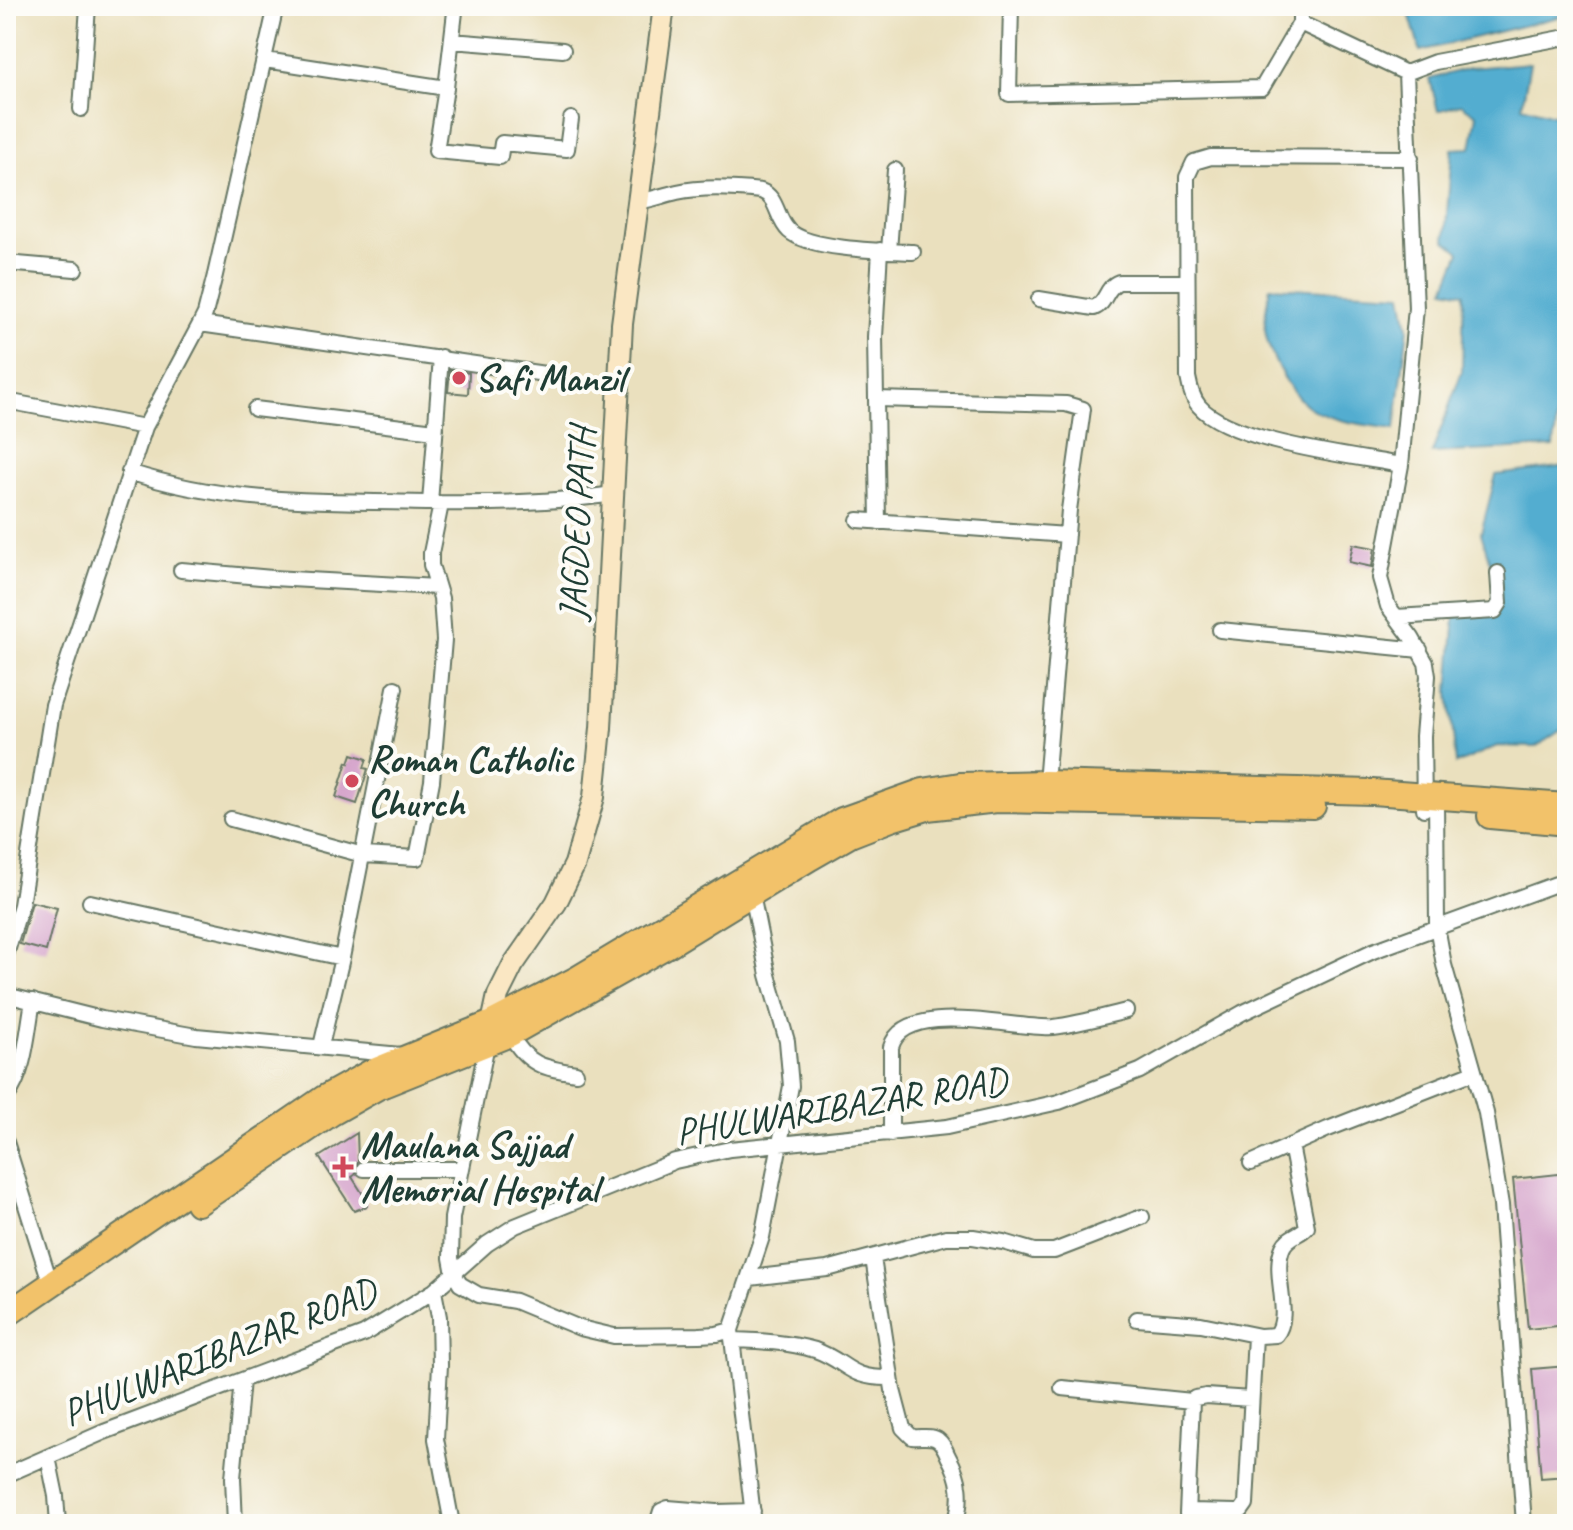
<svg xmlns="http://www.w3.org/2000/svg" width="1573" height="1530" font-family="Caveat,sans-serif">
	<rect width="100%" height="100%" fill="#fdfcf7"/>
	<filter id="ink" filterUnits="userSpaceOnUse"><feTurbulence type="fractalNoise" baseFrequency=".0125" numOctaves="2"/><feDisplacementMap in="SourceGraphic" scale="16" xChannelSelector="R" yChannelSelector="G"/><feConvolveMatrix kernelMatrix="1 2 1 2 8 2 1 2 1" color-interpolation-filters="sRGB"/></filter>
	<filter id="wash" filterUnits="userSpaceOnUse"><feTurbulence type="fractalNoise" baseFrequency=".006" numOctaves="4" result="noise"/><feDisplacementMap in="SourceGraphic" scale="32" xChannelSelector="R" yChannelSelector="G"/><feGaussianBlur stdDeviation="1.8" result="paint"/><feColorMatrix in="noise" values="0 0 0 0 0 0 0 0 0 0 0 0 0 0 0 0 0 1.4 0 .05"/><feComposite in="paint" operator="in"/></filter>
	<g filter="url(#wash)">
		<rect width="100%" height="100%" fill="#eae0be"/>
		<!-- water -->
		<path fill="#52add0" stroke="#387582" stroke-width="2" d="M1407 6H1567V15L1420 51Z
			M1530 63 1522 106 1567 119V294L1554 447 1432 453 1462 371 1464 293 1445 289 1460 252 1445 240 1452 149 1471 148 1477 115 1461 104 1438 111 1430 79 1469 68Z
			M1270 287 1402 294 1408 328 1395 429C1369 425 1328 422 1306 405 1288 390 1264 347 1265 324 1265 312 1268 299 1270 287Z
			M1567 466V726L1536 747 1497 746 1456 764 1449 692 1455 612 1495 611 1496 583 1481 533 1496 475Z"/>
		<g id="blocks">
			<!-- building -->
			<path fill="#d6a5cc" d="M450 370 469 373 468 394 448 392Z
				M1353 544 1375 548 1372 567 1349 562Z
				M352 754 367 759 364 768 368 769 357 804 336 797 347 762 349 763Z
				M32 902 57 908 46 951 20 944Z
				M357 1133 358 1161 354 1168 356 1174 352 1177 366 1199 367 1206 354 1211 319 1157Z
				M1567 1173V1325L1528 1329 1513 1179Z
				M1567 1366V1476L1541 1478 1532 1369Z"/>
		</g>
	</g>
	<g filter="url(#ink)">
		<use href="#blocks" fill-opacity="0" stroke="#667664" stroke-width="2"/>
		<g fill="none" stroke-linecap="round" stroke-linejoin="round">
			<!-- minor casing -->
			<g stroke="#667664" stroke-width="18">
				<path id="minor" d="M276 6 215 275 205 314 200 324 545 374
					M1011 6 1009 94 1262 88 1300 23 1406 73 1435 62 1567 37
					M1300 23V6
					M452 41 563 50
					M265 60 446 88 455 12
					M1406 73 1416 308 1401 465 1380 578 1388 606 1412 638 1426 663 1428 676 1423 736 1424 809
					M446 88 436 151 500 157 502 143 567 149 571 119
					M81 109 88 6
					M639 201C653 200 663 195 677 192 703 186 734 188 761 191 778 197 776 219 789 231 810 250 885 251 913 252
					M889 251 895 170
					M6 263 75 269
					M1039 299 1094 308C1107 303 1105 287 1119 282H1187
					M877 399 1066 404 1083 409 1069 510 1046 783
					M6 401 145 427 200 324
					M255 409 435 431
					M1401 465C1353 456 1230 442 1199 406 1192 398 1190 387 1188 377L1187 177 1194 162 1211 157 1411 158
					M129 472C234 506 324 500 431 503 492 504 552 503 613 494
					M430 503 441 357
					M858 520 1067 535
					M878 522 875 337 880 250
					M181 570 272 578 437 587
					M1396 617 1495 611 1500 603 1498 573
					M1220 630 1420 650
					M1436 795 1437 926 1444 965 1486 1113 1501 1205 1524 1524
					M231 819 363 855 417 858 432 781 444 640 441 598 431 565V553L441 504
					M90 902 342 958
					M6 955 21 905 53 705 145 427
					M6 995 102 1019 196 1036 401 1055
					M510 1034C527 1065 543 1068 576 1073
					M487 1044 452 1218 451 1258 454 1274 460 1284 479 1295 515 1301 580 1328 614 1336 699 1335 717 1334 731 1330 762 1237 791 1086 787 1041 768 975 752 894
					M321 1046 342 958 395 688
					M6 1098C26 1071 27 1033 33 1001
					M891 1134V1047C905 998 1017 1030 1053 1027 1078 1024 1102 1017 1126 1011
					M6 1142 51 1285
					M1251 1163 1328 1129 1474 1072
					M364 1169H461
					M873 1258 893 1390 903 1428 912 1437C920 1438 932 1435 938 1440 942 1443 946 1451 948 1456 961 1479 963 1499 955 1524
					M750 1278 827 1269 946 1237H973L1003 1242 1034 1251H1054L1142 1217
					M434 1291 439 1317 440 1365 436 1439 452 1524
					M1137 1319 1201 1324 1260 1336 1276 1335C1293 1315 1271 1272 1283 1247 1288 1236 1300 1235 1307 1227L1291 1145
					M731 1330 754 1524
					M733 1340C760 1341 788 1342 815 1350 849 1362 847 1379 891 1378
					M1062 1388 1192 1401
					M48 1457 56 1496 58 1524
					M6 1475 104 1432 364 1334 434 1291 487 1244 515 1226 675 1161 730 1149 947 1127 1059 1102 1140 1071 1242 1013 1373 951 1567 880
					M1187 1514 1192 1401 1195 1398 1206 1396 1251 1399
					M235 1524 233 1478 242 1380
					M657 1524 661 1511 668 1508 717 1512 753 1511
					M1184 1524 1190 1511 1236 1512 1241 1511 1246 1504 1255 1336"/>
			</g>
			<!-- secondary casing -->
			<g stroke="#667664" stroke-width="24">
				<path id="secondary" d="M492 1023 498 995 513 965 556 903 575 864 594 797 601 728 622 324 664 6"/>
			</g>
			<!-- trunk casing -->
			<g stroke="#667664" stroke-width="28">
				<path id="trunk" d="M1490 816 1567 823
					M198 1203 332 1113 378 1087 510 1034 668 945 810 858 850 835 891 819 927 808 997 800 1313 806
					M6 1315 324 1098 371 1072 492 1023 575 980 842 820 923 791 960 785 1046 783 1372 792 1567 806"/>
			</g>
			<!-- minor -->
			<use href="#minor" stroke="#fff" stroke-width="14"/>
			<!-- secondary -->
			<use href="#secondary" stroke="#fae7c3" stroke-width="20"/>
			<!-- trunk -->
			<use href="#trunk" stroke="#f2c26a" stroke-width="24"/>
		</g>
	</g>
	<!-- markers -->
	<g fill="#d1495b" stroke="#fdfcf7" stroke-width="3">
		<circle cx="459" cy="378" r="8"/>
		<circle cx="352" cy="781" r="8"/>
		<path d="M339 1155h8v8h8v8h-8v8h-8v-8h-8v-8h8z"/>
	</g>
	<g text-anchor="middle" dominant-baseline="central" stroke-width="8" stroke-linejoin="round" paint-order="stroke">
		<!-- poi labels -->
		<g font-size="38" font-weight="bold" fill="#1f3d34" stroke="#fdfcf7" text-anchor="start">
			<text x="475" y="378">Safi Manzil</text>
			<text x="368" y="759">Roman Catholic<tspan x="368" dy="44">Church</tspan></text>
			<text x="361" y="1145">Maulana Sajjad<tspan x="361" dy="44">Memorial Hospital</tspan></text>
		</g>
		<!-- street labels -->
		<g font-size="38" fill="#1f3d34" stroke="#fdfcf7">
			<text transform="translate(577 524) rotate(-87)">JAGDEO PATH</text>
			<text transform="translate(841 1106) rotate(-9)">PHULWARIBAZAR ROAD</text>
			<text transform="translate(219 1352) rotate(-22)">PHULWARIBAZAR ROAD</text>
		</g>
	</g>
	<!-- margin -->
	<rect width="1573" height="1530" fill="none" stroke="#fdfcf7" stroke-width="32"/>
</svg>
